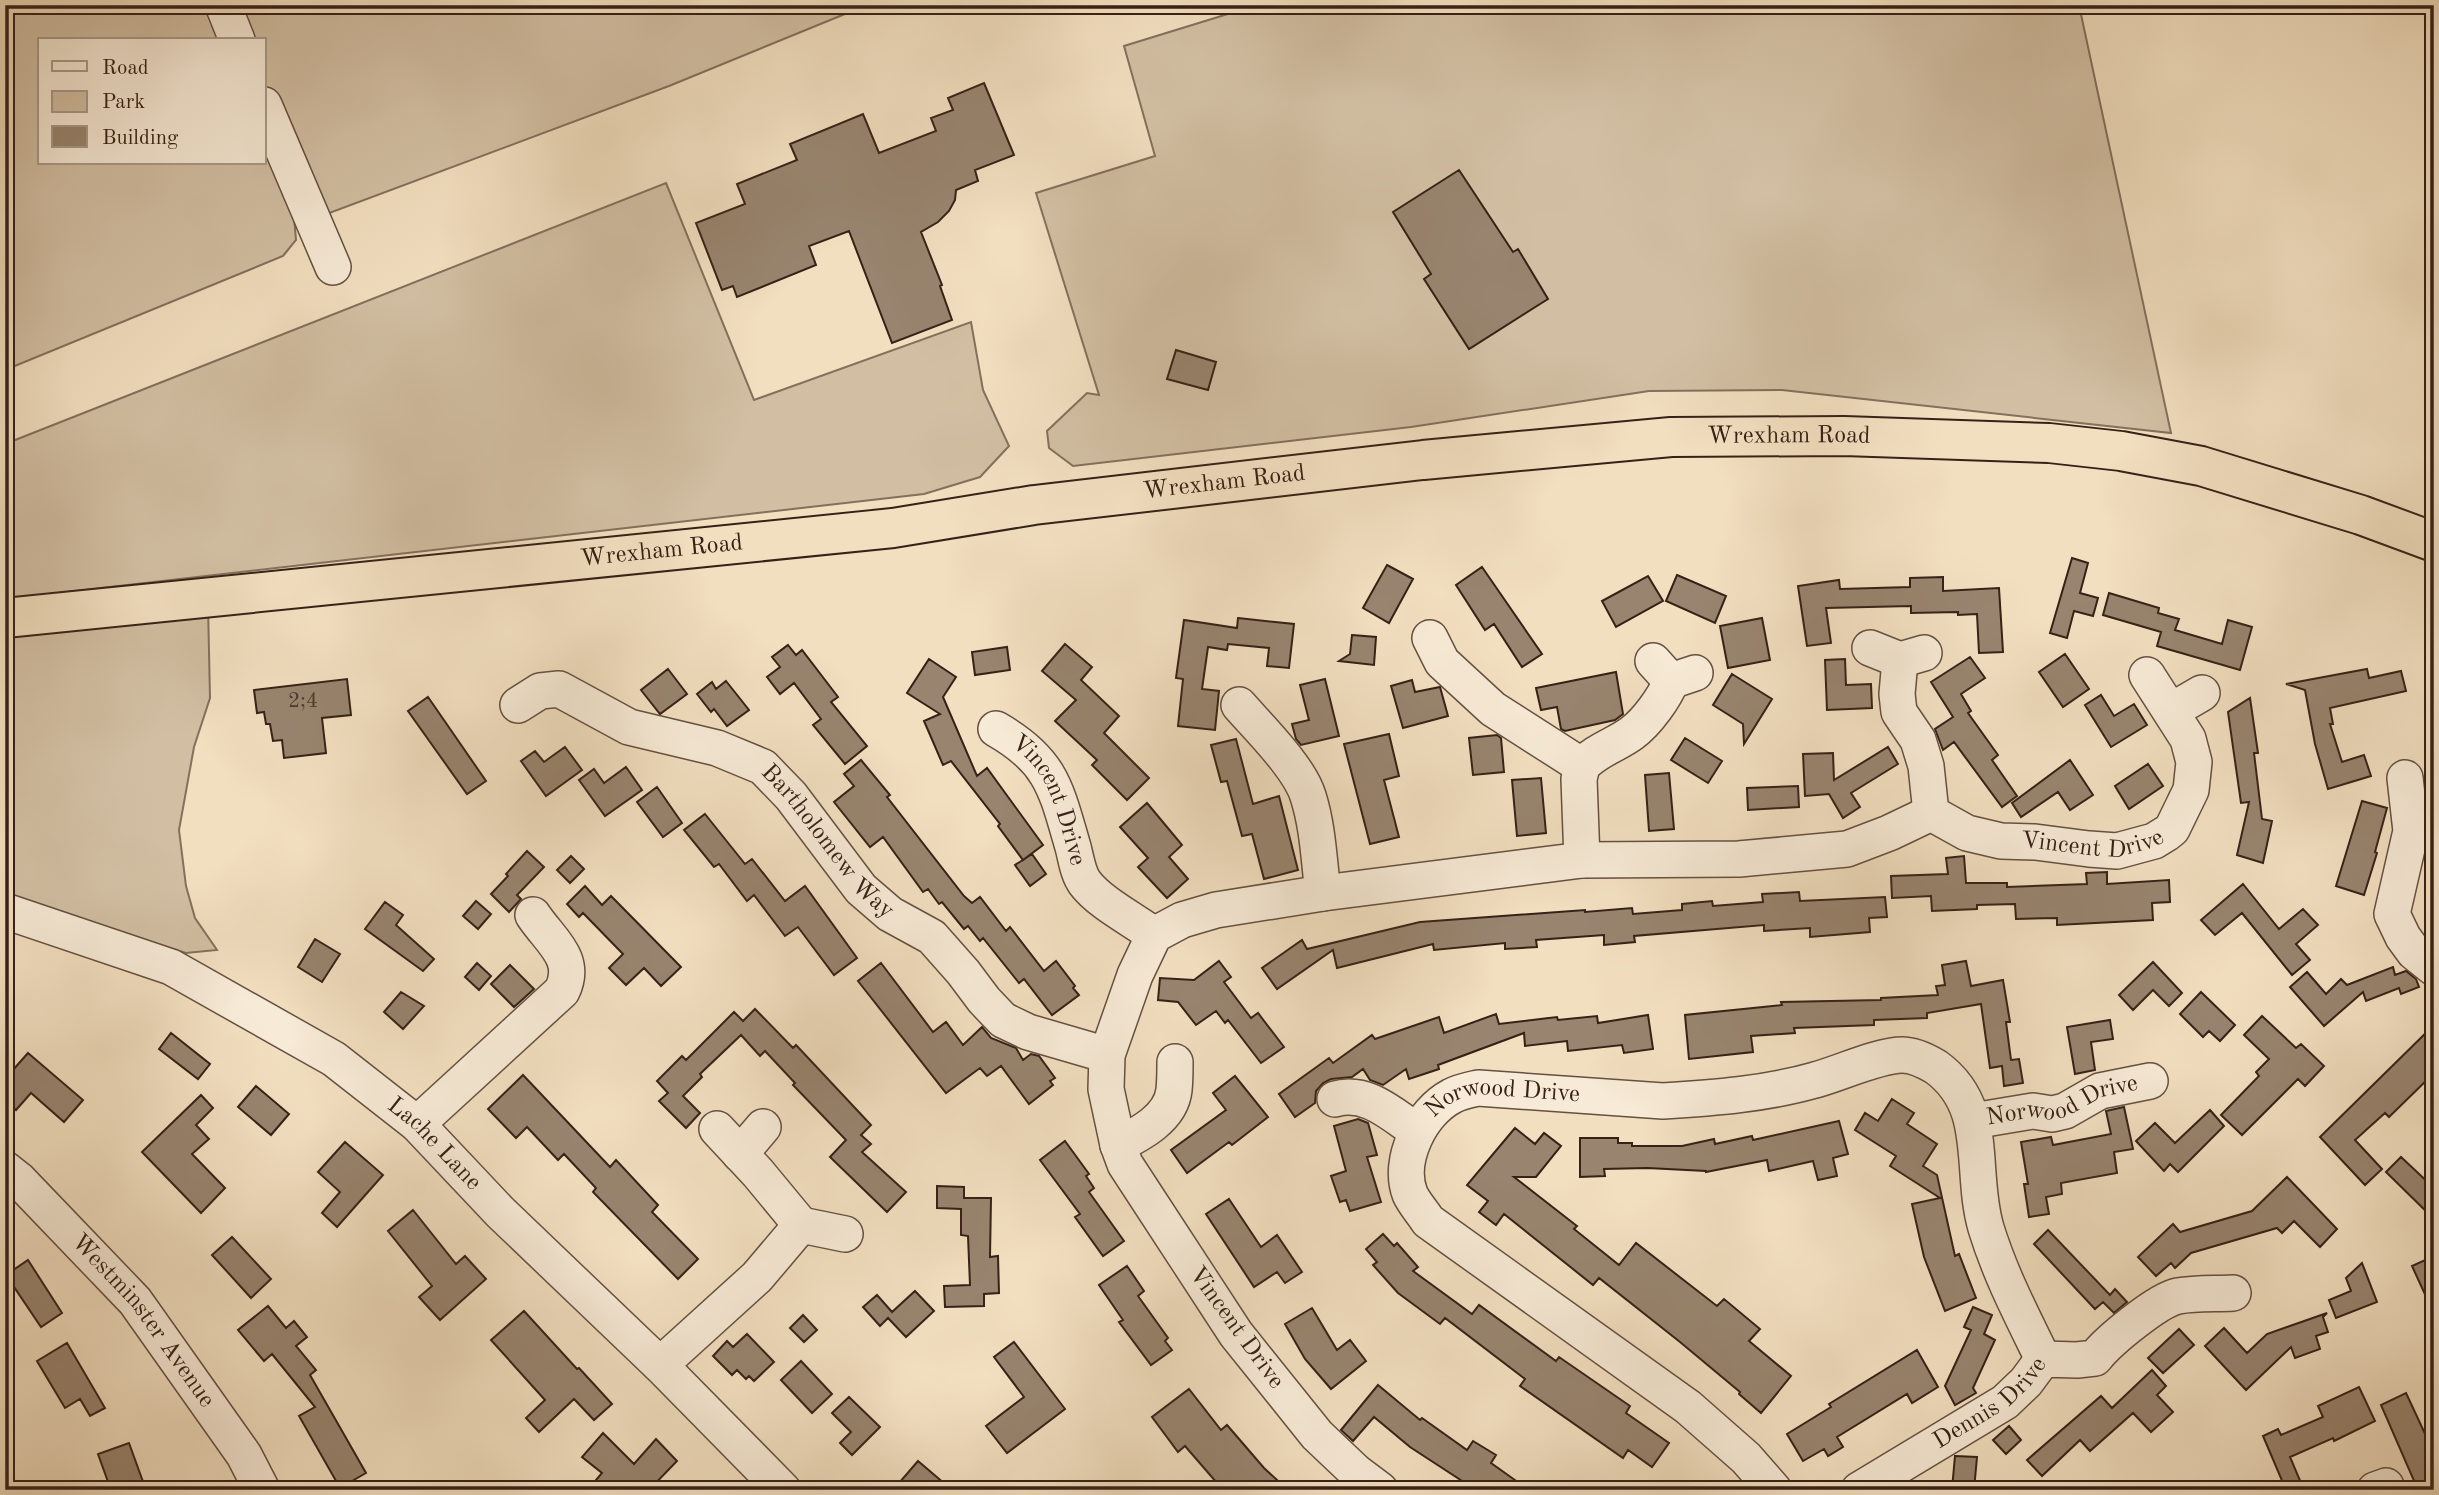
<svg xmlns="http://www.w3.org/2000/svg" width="2439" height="1495" font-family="'Old Standard TT',serif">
	<rect width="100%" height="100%" fill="#f2dfc0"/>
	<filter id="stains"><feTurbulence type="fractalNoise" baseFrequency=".00286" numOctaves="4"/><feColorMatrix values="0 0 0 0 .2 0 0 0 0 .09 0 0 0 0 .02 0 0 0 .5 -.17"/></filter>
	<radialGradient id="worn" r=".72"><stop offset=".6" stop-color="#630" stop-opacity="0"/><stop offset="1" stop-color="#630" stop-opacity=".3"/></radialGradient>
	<!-- green -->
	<path fill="#d2bfa3" stroke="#84705d" stroke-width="2" d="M5 5H211L226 40H40V163H264V135L293 205 296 240 283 256 5 370Z
		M230 5H867L669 86 324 215 264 82V40H246Z
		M1257 5H2079L2171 433 1782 390 1649 391 1411 427 1073 466 1049 448 1047 431 1087 393 1099 395 1036 193 1155 156 1124 46Z
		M666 183 754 400 971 322 983 390 1009 446 980 477 924 494 5 599V444Z
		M208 605 210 698 194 747 179 830 186 886 195 918 217 950 186 953 5 897V620Z"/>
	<!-- building -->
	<path fill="#98846f" stroke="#362117" stroke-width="2" d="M984 83 1014 155 975 170 978 181 956 190 955 200 949 211 938 222 921 232 942 285 940 286 952 320 892 343 849 231 809 246 816 265 737 297 733 286 722 290 696 223 745 204 737 184 797 160 790 144 863 114 879 153 936 131 931 118 953 110 948 98Z
		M1459 170 1513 252 1518 249 1548 299 1469 349 1424 279 1431 274 1393 212Z
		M1176 350 1216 362 1208 390 1167 379Z
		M2072 558 2088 563 2080 593 2098 598 2093 616 2074 611 2067 638 2050 633Z
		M1387 565 1413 579 1389 623 1363 608Z
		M1482 567 1542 654 1522 667 1494 624 1485 630 1456 585Z
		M1677 575 1726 596 1715 623 1666 601Z
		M1648 576 1663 601 1616 627 1602 601Z
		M1943 577V591L1999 588 2003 652 1979 653 1977 614 1958 615V612L1911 613V606L1826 608 1831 643 1807 646 1798 586 1839 580 1840 589 1910 587V578Z
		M2109 593 2159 608 2158 613 2179 619 2175 630 2222 644 2228 620 2252 627 2240 670 2157 646 2161 632 2103 615Z
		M1238 618 1294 624 1289 668 1267 666 1269 648 1228 644 1227 650 1208 647 1202 689 1219 691 1215 730 1178 726 1183 679 1176 678 1184 620 1237 628Z
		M1762 618 1770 660 1728 668 1720 626Z
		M1352 635 1376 637 1374 665 1339 661 1350 654Z
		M1065 644 1092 667 1081 680 1119 716 1104 733 1149 778 1127 800 1092 765 1097 760 1055 721 1076 700 1042 671Z
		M788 645 796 655 802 650 838 697 831 702 867 746 845 764 813 725 821 719 794 683 780 694 767 677 780 667 772 657Z
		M1007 647 1010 670 975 675 972 652Z
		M2065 654 2089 689 2063 707 2039 672Z
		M1970 657 1985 678 1961 694 1971 711 1968 713 1998 755 1992 760 2017 796 2002 807 1954 742 1943 750 1935 729 1953 717 1931 682Z
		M929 659 956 677 943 697 977 776 987 768 1043 845 1023 860 998 826 1000 824 951 761 943 765 924 721 940 714 907 693Z
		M1845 659 1846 685 1871 684 1872 708 1827 710 1825 660Z
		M668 669 687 694 660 714 641 690Z
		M2367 669 2369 678 2401 671 2406 691 2330 708 2333 724H2330L2342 762 2364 755 2371 776 2328 789 2315 744 2305 690 2286 684Z
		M1616 672 1623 714 1615 720 1565 731 1561 729 1557 707 1541 710 1536 688Z
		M1732 674 1772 699 1744 744 1743 724 1713 705Z
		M347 679 351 715 322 718 326 753 284 758 282 740 273 741 270 724H266L264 712 257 713 254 690Z
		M1325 679 1339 736 1301 745 1296 739 1292 724 1309 720 1300 685Z
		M1412 680 1415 692 1440 687 1448 716 1403 728 1391 686Z
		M726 681 749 710 727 726 714 709 711 712 697 694 712 682 716 689Z
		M2101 695 2114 716 2134 704 2147 725 2111 747 2085 705Z
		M428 697 486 781 467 794 408 711Z
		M2250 698 2258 753H2254L2262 819 2272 821 2263 863 2237 855 2249 802 2241 803 2228 712Z
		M1389 734 1399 776 1384 780 1399 837 1370 844 1344 744Z
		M1497 735 1501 738 1504 772 1473 775 1469 738Z
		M1685 738 1722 761 1708 783 1671 760Z
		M1236 739 1253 804 1279 796 1298 870 1264 879 1252 834 1242 836 1227 781 1221 782 1211 745Z
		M565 747 582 770 546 796 521 761 535 751 544 762Z
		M1888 747 1898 764 1851 793 1860 807 1843 818 1829 794 1805 796 1803 754 1833 753 1834 780Z
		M861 760 890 795 887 797 964 896 972 903 980 897 1006 931 1010 927 1044 971 1056 961 1075 986 1073 988 1079 995 1052 1015 1024 979 1019 983 983 938 980 941 968 926 964 929 942 902 939 904 928 889 923 892 883 837 870 847 834 802 854 786 844 774Z
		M2070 760 2093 795 2070 810 2058 792 2021 817 2012 803Z
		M2148 764 2163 786 2129 809 2115 786Z
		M626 767 642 790 605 816 579 780 594 769 604 783Z
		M1669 773 1674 829 1649 831 1645 775Z
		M1541 778 1546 833 1517 836 1512 780Z
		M1798 786 1799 807 1748 810 1747 788Z
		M657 787 682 823 663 837 637 802Z
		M2362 801 2387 808 2375 852 2377 853 2364 895 2336 886Z
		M1147 803 1182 845 1169 857 1188 879 1167 898 1138 867 1148 858 1120 827Z
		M705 814 745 864 752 859 785 901 805 886 857 958 834 975 798 927 785 936 754 895 747 901 719 864 714 867 684 830Z
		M527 851 544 867 517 895 521 899 509 912 491 894 508 876 506 874Z
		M1032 854 1046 874 1030 886 1015 865Z
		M571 856 584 869 570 883 557 870Z
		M1964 856 1966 883H2007V887L2087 884 2086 873 2107 872V884L2169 880 2170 902 2152 903 2153 920 2057 925V918L2016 919 2015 904 1977 905V909L1932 911 1931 896 1892 898 1891 876 1948 874 1946 858Z
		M2243 884 2279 929 2303 909 2318 925 2296 944 2310 960 2292 975 2242 913 2215 935 2201 920Z
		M585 886 602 905 611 896 681 967 661 986 644 968 626 985 609 968 623 954 583 913 579 917 567 904Z
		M1799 892 1800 901 1885 897 1887 917 1869 918 1870 932 1810 937V928L1764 931V925L1634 936 1635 942 1604 945V935L1536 940 1537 947 1505 949V943L1434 950 1433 944 1337 968 1333 950 1277 989 1262 968 1302 940 1307 949 1420 922 1585 910V912L1632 908 1633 914 1682 910V904L1712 901 1713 906 1763 902 1762 894Z
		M476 901 491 914 478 929 463 916Z
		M385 902 403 915 396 925 434 959 423 971 365 929Z
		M315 939 340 954 322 982 298 967Z
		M1219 961 1231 977 1224 982 1251 1018 1258 1013 1284 1047 1261 1063 1228 1020 1225 1023 1216 1011 1196 1025 1178 1002 1158 1000 1160 978 1194 980Z
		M1966 961 1971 986 2003 980 2010 1022H2006L2011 1060 2019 1059 2023 1083 2004 1086 2002 1066 1990 1068 1981 1004 1927 1013V1018L1874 1020V1025L1794 1028 1795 1033 1751 1036 1753 1052 1689 1059 1685 1015 1782 1005 1781 1002 1881 1000V998L1938 995 1936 986 1945 985 1942 965Z
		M2153 962 2182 993 2169 1006 2153 990 2133 1010 2119 995Z
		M477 963 491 976 479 990 465 977Z
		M881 963 933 1032 946 1022 963 1045 982 1027 991 1038 1016 1048 1023 1060 1031 1054 1039 1056 1055 1078 1050 1081 1053 1085 1029 1104 1001 1066 987 1076 980 1068 946 1093 858 981Z
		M510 965 534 989 514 1007 491 984Z
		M2393 967 2395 975 2406 971 2416 979 2419 987 2401 994 2399 988 2366 1001 2363 992 2324 1026 2290 987 2307 972 2326 994 2341 979 2347 985Z
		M401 992 424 1006 403 1029 384 1012Z
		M2201 992 2235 1025 2220 1041 2209 1031 2203 1037 2180 1014Z
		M755 1009 793 1048 796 1045 871 1125 861 1135 871 1144 862 1152 906 1192 887 1212 830 1157 846 1140 793 1085 795 1083 765 1051 760 1056 741 1035 700 1074 702 1077 683 1096 700 1113 686 1128 659 1101 668 1093 657 1081 682 1056 686 1060 734 1012 743 1021Z
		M1496 1014 1499 1024 1557 1017 1558 1020 1597 1016 1598 1023 1648 1015 1653 1049 1624 1053 1622 1045 1568 1051 1567 1041 1525 1046 1524 1033 1438 1065 1439 1069 1409 1079 1406 1069 1383 1085 1370 1080 1363 1069 1352 1077 1331 1079 1323 1083 1316 1091 1315 1103 1295 1117 1279 1094 1329 1058 1333 1063 1372 1035 1375 1039 1439 1017 1444 1033Z
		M2262 1016 2296 1048 2301 1044 2324 1066 2305 1086 2298 1079 2242 1135 2221 1115 2259 1076 2256 1072 2269 1059 2244 1035Z
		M2110 1020 2113 1039 2091 1042 2095 1070 2075 1074 2067 1027Z
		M2434 1025V1073L2389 1117 2385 1113 2355 1140 2382 1169 2365 1185 2320 1137Z
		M171 1033 210 1064 198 1079 159 1049Z
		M28 1053 83 1100 64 1122 31 1093 16 1110 5 1101V1079Z
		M523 1075 610 1167 616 1160 658 1205 652 1212 698 1259 678 1279 593 1192 596 1188 564 1154 558 1160 527 1127 516 1138 488 1109Z
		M1235 1076 1268 1117 1232 1145 1229 1142 1187 1173 1171 1150 1226 1110 1213 1093Z
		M256 1086 289 1114 271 1135 238 1107Z
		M201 1095 213 1108 196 1125 209 1139 192 1154 225 1188 201 1213 142 1152Z
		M1892 1099 1914 1113 1907 1124 1937 1144 1923 1166 1937 1175 1955 1256 1959 1254 1976 1298 1945 1311 1924 1257 1912 1204 1940 1198 1890 1166 1896 1156 1855 1130 1865 1113 1878 1121Z
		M2124 1107 2133 1149 2114 1152 2117 1173 2061 1183 2062 1194 2046 1197 2049 1214 2029 1217 2024 1184H2028L2021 1142 2051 1137 2053 1145 2111 1134 2106 1111Z
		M2210 1110 2224 1126 2178 1172 2170 1164 2164 1171 2136 1141 2155 1123 2175 1143Z
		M1358 1119 1368 1123 1377 1155 1367 1157 1381 1202 1350 1211 1346 1200 1340 1202 1331 1176 1346 1171 1334 1126Z
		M1839 1121 1848 1154 1833 1158 1837 1176 1818 1180 1813 1161 1769 1171 1767 1160 1706 1172V1171L1647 1168 1604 1169 1605 1176 1580 1177V1138H1618V1143H1632V1146H1682L1714 1139 1715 1144 1752 1136 1753 1140Z
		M1515 1128 1535 1144 1544 1133 1561 1146 1536 1177H1514L1577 1226 1574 1229 1619 1265 1636 1243 1717 1306 1724 1299 1760 1329 1749 1341 1791 1376 1761 1413 1739 1394 1740 1392 1680 1342 1599 1278 1593 1285 1504 1214 1496 1225 1479 1212 1488 1201 1467 1185Z
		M1065 1141 1089 1174 1086 1176 1094 1188 1089 1192 1124 1241 1103 1256 1075 1217 1080 1214 1040 1160Z
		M345 1142 383 1175 337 1227 322 1213 340 1192 318 1172Z
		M2401 1157 2434 1188V1219L2386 1172Z
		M2287 1177 2337 1229 2320 1247 2294 1221 2282 1233 2277 1228 2191 1253 2175 1268 2171 1263 2156 1276 2138 1257 2173 1224 2180 1232 2252 1211Z
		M937 1186 964 1187V1198H991L990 1257 998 1256 999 1293 984 1294V1306L945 1307 944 1286 970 1285 968 1236 961 1235V1209L937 1208Z
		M1229 1199 1261 1247 1277 1235 1302 1272 1285 1283 1277 1272 1254 1287 1206 1214Z
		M413 1210 456 1264 465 1256 486 1279 440 1320 419 1297 432 1286 388 1231Z
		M2048 1230 2110 1295 2115 1289 2127 1302 2114 1313 2103 1302 2095 1309 2034 1244Z
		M1383 1234 1394 1246 1397 1243 1418 1267 1413 1271 1472 1314 1479 1305 1556 1361 1559 1357 1630 1406 1626 1413 1669 1443 1652 1467 1628 1450 1623 1458 1520 1386 1525 1379 1445 1318 1440 1324 1398 1293 1373 1265 1377 1262 1366 1249Z
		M232 1237 271 1279 251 1298 212 1255Z
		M2434 1256V1314L2412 1266Z
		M28 1260 62 1313 41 1327 6 1275Z
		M2362 1263 2377 1302 2336 1318 2329 1300 2351 1291 2346 1278Z
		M1127 1266 1144 1291 1138 1296 1168 1338 1165 1341 1172 1350 1151 1365 1119 1322 1123 1320 1099 1285Z
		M915 1291 934 1311 906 1337 888 1318 880 1326 863 1307 877 1295 892 1312Z
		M268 1306 286 1328 294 1321 307 1337 296 1346 316 1370 310 1375 366 1473 340 1488 299 1416 315 1407 272 1354 264 1361 238 1330Z
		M1973 1307 1992 1315 1984 1334 1995 1340 1973 1388 1976 1393 1955 1405 1945 1386 1971 1330 1964 1327Z
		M1312 1308 1337 1350 1350 1340 1366 1361 1331 1389 1305 1359 1285 1324Z
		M524 1311 577 1369 579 1368 612 1404 594 1420 574 1399 539 1432 526 1418 545 1400 491 1340Z
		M2327 1313 2323 1317 2328 1332 2316 1336 2320 1349 2295 1358 2291 1347 2246 1390 2205 1346 2224 1328 2247 1353 2267 1334Z
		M803 1315 817 1330 804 1342 790 1328Z
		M2179 1329 2194 1345 2163 1373 2148 1358Z
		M747 1334 774 1362 754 1381 749 1376 746 1379 737 1370 732 1375 713 1356 727 1341 733 1347Z
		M1014 1342 1065 1409 1007 1453 986 1426 1024 1397 994 1357Z
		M67 1343 105 1408 90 1416 80 1399 65 1408 37 1361Z
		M1917 1350 1938 1387 1912 1403 1907 1394 1837 1437 1843 1447 1828 1456 1824 1449 1803 1461 1787 1434 1831 1407 1829 1404Z
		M801 1361 832 1394 812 1413 781 1380Z
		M2152 1370 2166 1386 2157 1395 2173 1412 2151 1432 2133 1413 2090 1451 2080 1440 2042 1476 2027 1460 2101 1396 2112 1408Z
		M1378 1385 1420 1420 1422 1418 1467 1450 1473 1441 1496 1455 1491 1463 1529 1490H1476L1410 1447 1374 1417 1353 1441 1341 1430Z
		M2359 1387 2375 1421 2334 1441 2333 1438 2290 1457 2304 1490H2286L2263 1436 2278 1429 2281 1435 2323 1417 2318 1406Z
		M1189 1389 1221 1430 1227 1425 1264 1468 1288 1490H1223L1185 1446 1178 1452 1152 1417Z
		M2406 1393 2434 1453V1490H2418L2381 1405Z
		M849 1397 880 1427 852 1455 840 1443 851 1432 832 1413Z
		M2009 1426 2021 1440 2006 1454 1993 1440Z
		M603 1433 634 1464 656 1439 677 1461 649 1490H605L596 1480 602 1473 582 1457Z
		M129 1443 146 1490H111L98 1454Z
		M1955 1456 1977 1457 1974 1490 1952 1489Z
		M918 1461 952 1490H893Z"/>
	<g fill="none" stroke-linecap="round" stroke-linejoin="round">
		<!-- minor casing -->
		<g stroke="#655041" stroke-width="38">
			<g id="minor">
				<path d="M223 5 237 40"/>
				<path d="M264 105 333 267"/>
				<path d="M1430 638 1442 662 1493 709 1582 766 1579 779 1582 860"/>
				<path d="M1870 648 1900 660 1924 653"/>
				<path d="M1900 660 1897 694 1899 712 1918 740 1926 766 1931 813"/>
				<path d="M1653 661 1671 681 1695 673"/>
				<path id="s1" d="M518 705 540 691 559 689 629 727 717 748 763 767 791 796 861 889 890 914 932 937 963 972 984 1000 1003 1020 1028 1032 1107 1055"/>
				<path d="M1239 705C1259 728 1299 767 1308 796 1318 827 1319 861 1323 893"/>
				<path d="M2171 711 2202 693"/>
				<path id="s2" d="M996 729C1052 761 1056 789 1073 847 1076 858 1078 874 1085 883 1100 903 1134 920 1154 935"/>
				<path d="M1582 766C1596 750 1616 745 1632 733 1647 722 1665 697 1671 681"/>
				<path d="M2405 778 2411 831 2392 914 2403 937 2414 952 2434 968"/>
				<path id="s3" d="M5 911 171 967 334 1059 417 1124 500 1212 660 1365 783 1490"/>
				<path d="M1335 1099C1367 1090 1391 1114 1417 1131"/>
				<path id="s4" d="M1973 1121 2033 1111 2052 1114 2065 1111 2100 1091 2150 1081"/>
				<path d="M417 1124 562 991C578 958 550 941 533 915"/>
				<path d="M717 1129 758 1173 801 1225"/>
				<path d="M1118 1145C1140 1134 1171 1118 1174 1090 1175 1081 1175 1071 1175 1062"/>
				<path d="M740 1154 763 1127"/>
				<path id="s5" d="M5 1169 19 1180 135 1301 244 1455 262 1490"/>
				<path d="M660 1365 757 1277 801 1225 845 1234"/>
				<path id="s6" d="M1380 1490 1356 1472 1317 1435 1236 1334 1125 1164 1118 1145 1106 1089 1107 1055 1135 975 1154 935 1182 920 1216 910 1323 893 1582 860 1739 859 1847 849 1889 833 1931 813 1967 833 2001 841 2035 842 2089 849 2117 851 2154 841 2167 833 2172 829 2191 790 2194 762 2188 739 2147 675"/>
				<path id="s7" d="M1774 1490 1746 1458 1688 1407 1428 1221C1423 1213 1414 1203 1410 1194 1397 1160 1421 1112 1452 1096 1459 1092 1469 1090 1478 1088L1663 1101C1713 1098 1766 1094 1815 1080 1838 1074 1879 1055 1902 1055 1914 1055 1926 1061 1936 1067 1991 1107 1969 1170 1986 1228 2000 1274 2022 1316 2043 1359"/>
				<path id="s8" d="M1859 1490 2005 1402 2026 1382 2043 1359 2077 1360 2095 1358C2108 1341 2158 1300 2178 1296 2195 1293 2215 1294 2233 1293"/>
				<path d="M2375 1490 2386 1486"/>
			</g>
		</g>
		<!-- highway casing -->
		<g stroke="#362117" stroke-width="42">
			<g id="highway">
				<path id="s9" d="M5 618 893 528 1034 505 1423 460 1671 437 1844 436 2049 443 2121 451 2201 466 2361 515 2434 542"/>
			</g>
		</g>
		<!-- minor -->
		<use href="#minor" stroke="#f7ead6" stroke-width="35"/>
		<!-- highway -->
		<use href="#highway" stroke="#f2dfc0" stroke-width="38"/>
	</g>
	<g text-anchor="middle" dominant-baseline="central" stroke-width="7" stroke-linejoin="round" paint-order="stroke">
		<!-- number labels -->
		<g font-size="21" fill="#4e3a2d">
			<text x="303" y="701">2;4</text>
		</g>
		<!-- street labels -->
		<g font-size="24" fill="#362117" stroke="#f7ead6">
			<text stroke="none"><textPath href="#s9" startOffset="1794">Wrexham Road</textPath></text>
			<text stroke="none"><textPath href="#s9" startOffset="1227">Wrexham Road</textPath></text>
			<text stroke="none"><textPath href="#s9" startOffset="660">Wrexham Road</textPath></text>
			<text stroke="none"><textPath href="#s2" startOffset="93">Vincent Drive</textPath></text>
			<text stroke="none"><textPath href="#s6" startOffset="1619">Vincent Drive</textPath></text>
			<text stroke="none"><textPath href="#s1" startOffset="364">Bartholomew Way</textPath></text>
			<text stroke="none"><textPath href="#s4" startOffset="93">Norwood Drive</textPath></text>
			<text stroke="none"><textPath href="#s7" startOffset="637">Norwood Drive</textPath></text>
			<text stroke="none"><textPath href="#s3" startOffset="494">Lache Lane</textPath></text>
			<text stroke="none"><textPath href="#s5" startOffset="206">Westminster Avenue</textPath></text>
			<text transform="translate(1236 1328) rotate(54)">Vincent Drive</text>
			<text stroke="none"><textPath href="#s8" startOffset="158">Dennis Drive</textPath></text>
		</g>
	</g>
	<!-- margin -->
	<rect width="2439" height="1495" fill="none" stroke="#f2dfc0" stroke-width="28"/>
	<rect x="7" y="7" width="2425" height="1481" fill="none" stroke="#362117" stroke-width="3.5"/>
	<rect x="14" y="14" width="2411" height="1467" fill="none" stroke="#362117" stroke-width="2"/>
	<!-- legend -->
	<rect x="38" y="38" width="228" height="126" fill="#f7ead6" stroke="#aa9a8a" stroke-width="2"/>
	<rect x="52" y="61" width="35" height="10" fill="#f7ead6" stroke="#aa9a8a" stroke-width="2"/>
	<text x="102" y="74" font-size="21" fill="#362117">Road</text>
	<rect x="52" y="91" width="35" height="21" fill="#d2bfa3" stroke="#aa9a8a" stroke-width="2"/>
	<text x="102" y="108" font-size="21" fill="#362117">Park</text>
	<rect x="52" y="126" width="35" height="21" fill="#98846f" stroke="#aa9a8a" stroke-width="2"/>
	<text x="102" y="144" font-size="21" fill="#362117">Building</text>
	<rect width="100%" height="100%" filter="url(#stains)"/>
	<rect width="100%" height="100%" fill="url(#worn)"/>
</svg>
